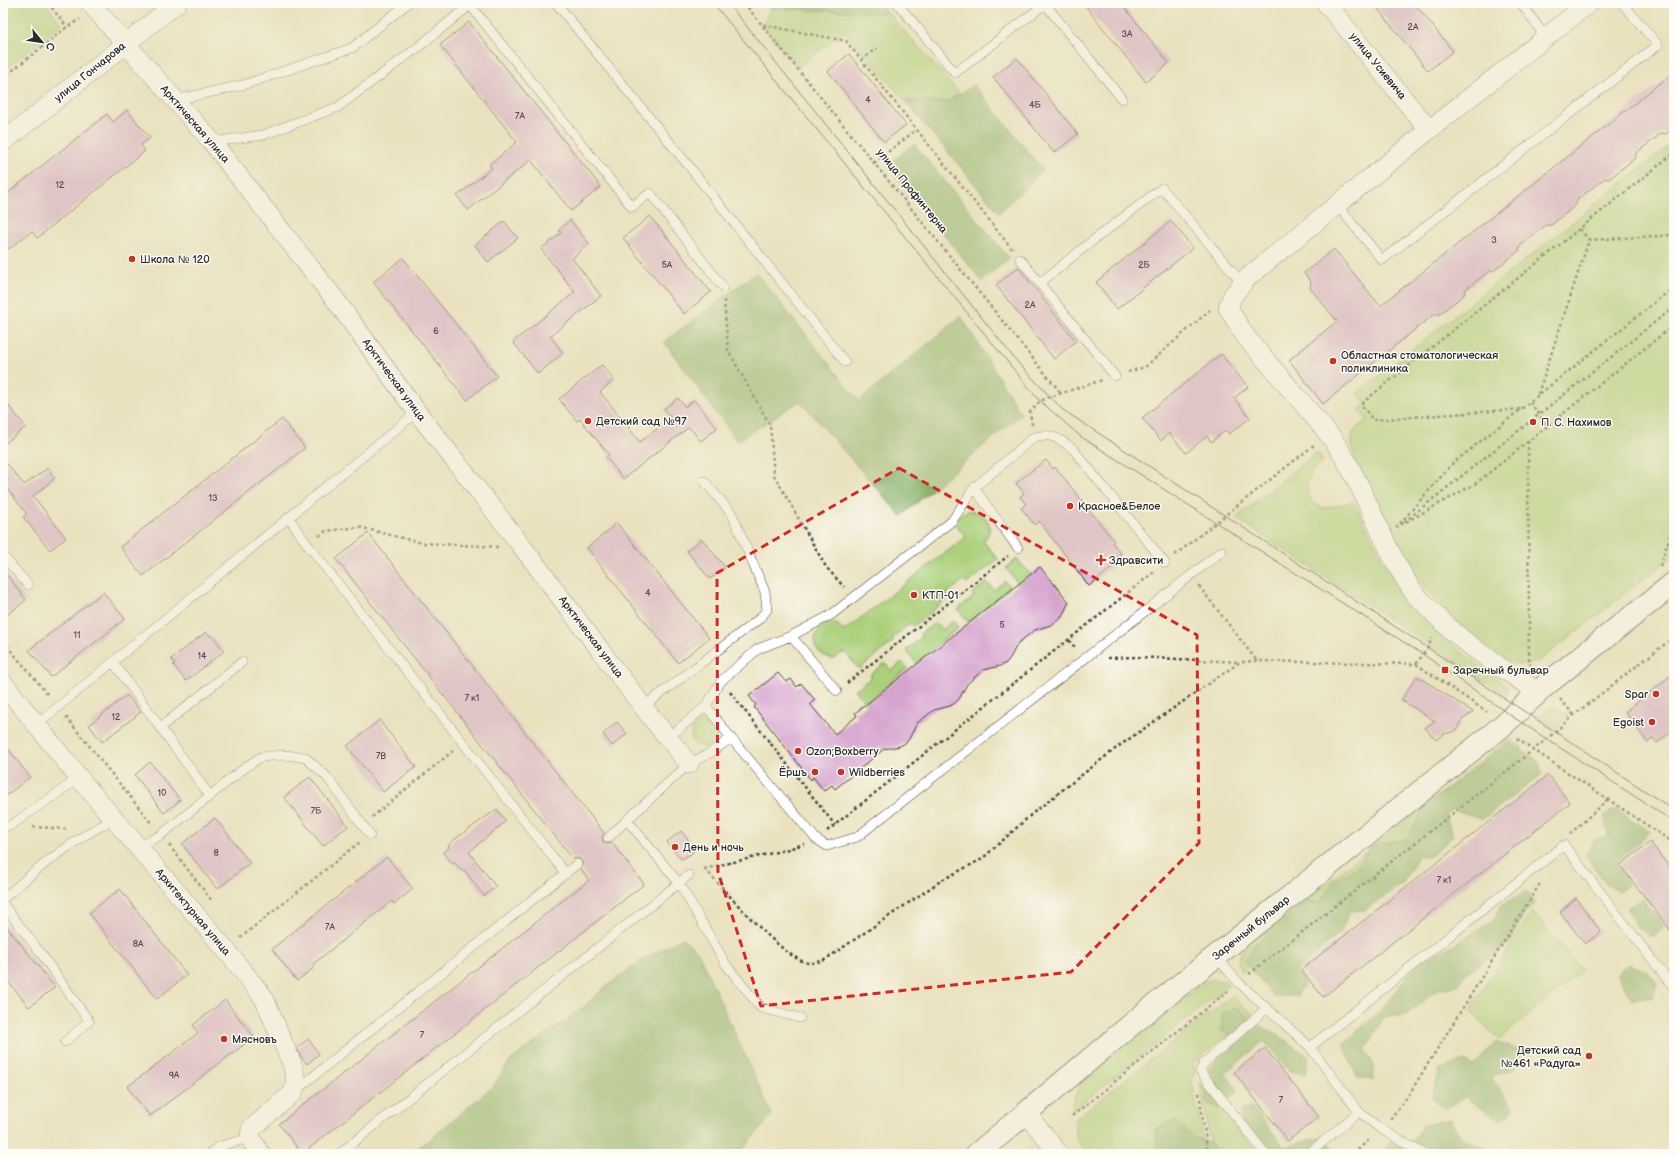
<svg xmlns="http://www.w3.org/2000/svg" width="1677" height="1157" font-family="'Balsamiq Sans',sans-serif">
	<rect width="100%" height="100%" fill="#fdfcf7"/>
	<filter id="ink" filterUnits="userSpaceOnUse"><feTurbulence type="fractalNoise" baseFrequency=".025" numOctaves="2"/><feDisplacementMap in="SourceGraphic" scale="8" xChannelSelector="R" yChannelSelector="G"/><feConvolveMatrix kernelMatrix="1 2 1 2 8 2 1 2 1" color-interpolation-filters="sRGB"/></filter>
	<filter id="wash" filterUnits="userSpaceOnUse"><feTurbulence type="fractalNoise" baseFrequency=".012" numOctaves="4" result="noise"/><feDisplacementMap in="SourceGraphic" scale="16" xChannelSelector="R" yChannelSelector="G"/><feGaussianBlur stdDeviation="0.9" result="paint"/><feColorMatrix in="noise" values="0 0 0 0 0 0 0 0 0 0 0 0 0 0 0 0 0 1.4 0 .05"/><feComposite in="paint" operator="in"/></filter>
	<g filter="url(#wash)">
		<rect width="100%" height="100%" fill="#eae2bf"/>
		<!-- green -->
		<path fill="#acd07a" stroke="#6c7e52" d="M3 3H45L62 24 3 71Z
			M771 8 888 13 960 94 947 102 905 101 845 31 797 68 762 25Z
			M1674 142V555L1538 662C1531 664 1522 666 1514 663 1491 657 1440 607 1424 587 1404 562 1391 529 1376 499 1367 481 1350 459 1352 438 1352 429 1361 425 1367 420L1359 409 1366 404 1357 393Z
			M1317 452 1323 461 1312 472 1306 486 1310 500 1322 508 1354 502C1368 529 1381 558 1397 584 1424 627 1467 656 1506 686L1507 691 1505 695 1236 518Z
			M967 511C984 511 998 525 983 541L998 559 967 584 964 580 946 594 948 598 913 626 911 623 892 638 894 641 859 669 845 652 832 659C813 653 810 640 822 624 833 620 837 623 844 631L966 537 955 523 959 516Z
			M1017 559 1031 575 1019 585 1006 568Z
			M1005 581 1010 588 968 622 958 609 974 597 972 594 987 582 994 590Z
			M953 621 958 628 916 663 906 650 922 637 920 634 935 623 942 630Z
			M902 662 908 668 866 703 855 690 872 677 870 675 885 663 891 671Z
			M1550 708 1558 709 1568 715 1556 729 1539 717Z
			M691 734a13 13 0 1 1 26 0a13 13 0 1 1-26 0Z
			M1509 739 1523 748 1242 972 1238 961 1243 949Z
			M1532 912 1582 970 1499 1040 1470 1010Z
			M1211 980 1224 981 1229 985 1072 1111C1072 1097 1078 1088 1086 1077L1201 984Z
			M1232 996 1253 1014 1226 1038 1191 1064C1195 1070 1196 1073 1192 1080L1205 1154H1086C1079 1143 1071 1131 1076 1118Z
			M1200 1082 1256 1152 1259 1154H1212Z"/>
		<!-- forest -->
		<path fill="#89b26a" stroke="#5a6e4a" d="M767 3H880L888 13 771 8Z
			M974 85 1043 170 999 213 905 101 947 102Z
			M914 144 1009 258 982 281 887 165Z
			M756 273 859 401 961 316 1021 414 901 516 800 401 737 441 664 342Z
			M1508 743 1538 760 1542 774 1482 820 1453 809 1445 814 1453 836 1430 857 1419 855 1402 884 1365 910 1350 911 1341 932 1297 970 1304 985 1297 996 1274 997 1244 962 1255 944 1308 900 1320 903 1334 880 1356 868 1372 845 1407 839 1424 808Z
			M1617 809 1650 832 1617 862 1628 885 1621 892 1607 885 1586 855 1594 841 1608 835 1604 815Z
			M1527 891 1535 904 1525 913 1510 943 1466 973 1458 986 1438 989 1406 1015 1383 1018 1365 1051 1374 1066V1079L1358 1078 1343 1044 1380 1011 1418 962 1456 944 1493 921 1502 904Z
			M1643 899 1664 926 1654 937 1637 928 1627 908Z
			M683 938 698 952 772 1115 739 1154H409L429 1140 492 1087 511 1060 582 1008 603 989 645 958Z
			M1628 964 1646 970 1657 983 1653 997 1632 1000 1617 974Z
			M1237 1007 1258 1025 1275 1033 1309 1057 1306 1074 1289 1071 1264 1041 1225 1073 1238 1091 1219 1108 1206 1103 1208 1070 1236 1040 1222 1031V1013Z
			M1496 1042 1524 1052 1514 1069 1490 1076 1514 1108 1501 1121 1465 1097 1446 1109 1432 1098 1440 1069 1465 1061 1474 1066Z
			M1252 1107 1284 1147 1323 1136 1337 1154H1273L1243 1129 1240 1110Z
			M1449 1119 1463 1139 1498 1154H1388L1384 1149 1396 1136 1412 1142 1422 1126Z
			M1175 1120 1193 1137 1213 1144 1215 1154H1159L1155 1129Z"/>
		<g id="blocks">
			<!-- building -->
			<path fill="#d6a2ce" d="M1083 3H1121L1169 63 1146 82Z
				M1373 3H1414L1453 51 1428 71Z
				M469 22 601 187 571 211 531 160 468 210 457 196 492 168 489 165 517 142 440 45Z
				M849 54 906 125 884 142 828 71Z
				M1017 58 1078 134 1054 153 993 77Z
				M1674 72V128L1666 134 1662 133 1636 153 1635 158 1609 179 1605 178 1577 200 1576 205 1551 225H1546L1520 246 1519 251 1493 271H1489L1465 290 1464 295 1438 315H1433L1323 404 1289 360 1337 321 1310 288 1311 282 1304 273 1334 249 1380 306Z
				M127 110 150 138 141 145 145 151 37 238 32 231 9 249 3 241V197L107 114 113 122Z
				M650 216 711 292 684 314 623 238Z
				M570 220 589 244 572 258 601 296 550 336 563 353 538 374 513 342 575 292 541 249 561 233 559 230Z
				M504 221 518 238 488 262 475 245Z
				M1171 221 1193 248 1117 309 1096 282Z
				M403 258 497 376 467 400 373 282Z
				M1018 267 1076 341 1054 359 996 285Z
				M1221 354 1248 387 1234 398 1250 418 1229 434 1226 430 1211 442 1207 436 1186 453 1169 433 1161 441 1142 418Z
				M602 365 614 380 600 392 640 442 671 418 664 409 678 398 685 407 694 400 717 428 701 441 689 427 623 479 606 457 609 455 580 419 577 421 559 399Z
				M3 399 26 427 3 445Z
				M282 419 305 448 143 576 120 547Z
				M3 459 24 485 48 468 55 478 33 496 66 538 50 550 23 517 27 514 3 484Z
				M1046 460 1053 469 1055 467 1114 541 1112 543 1121 554 1114 560 1118 563 1089 586 1039 521 1035 525 1021 508 1026 504 1020 497 1024 493 1016 483Z
				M617 523 709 638 678 663 587 548Z
				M368 533 604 833 602 837 603 842 607 844 612 843 644 884 302 1154 279 1124 589 880 581 869 583 866 582 861 579 858 573 859 336 559Z
				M702 539 725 567 710 579 687 551Z
				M1040 567 1069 602 1061 618 1051 625 1035 630 1018 643 1010 658 1006 663 1000 666 983 670 967 684 959 699 955 703 950 706 934 710 917 723 909 739 905 743 900 746 884 749 835 789 832 785 824 791 813 777 811 780 754 707 756 705 749 696 778 673 786 682 791 679 797 687 801 683 815 700 810 704 835 734 857 716 855 713Z
				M3 570 26 600 3 618Z
				M103 592 125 619 51 677 29 650Z
				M206 632 210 636 212 635 224 651 186 681 173 665 175 664 171 659Z
				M1674 673V729L1657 743 1653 738 1648 743 1625 712Z
				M1417 676 1473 712 1461 721 1456 731 1444 734 1436 740 1425 728 1435 721 1401 700Z
				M127 695 141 712 102 742 89 725Z
				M379 720 416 767 383 792 347 746Z
				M617 722 627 734 612 746 603 734Z
				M3 742 30 777 3 798Z
				M150 762 180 800 164 813 135 775Z
				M1548 775 1570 803 1323 997 1301 970Z
				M310 777 348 826 323 846 284 797Z
				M497 809 506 821 469 852 496 887 484 896 464 870 462 871 455 863 453 864 443 852 449 848 448 846 455 839Z
				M215 818 250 863 217 889 182 844Z
				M681 831 695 848 691 854 681 859 667 842Z
				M1650 842 1674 873V935L1620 865Z
				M387 857 413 889 394 904 392 901 313 964 315 967 297 981 272 949Z
				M120 889 187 975 157 999 89 913Z
				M1576 898 1601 932 1585 944 1560 912Z
				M3 922 55 987 29 1007 3 975Z
				M225 1000 254 1037 150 1116 127 1087 198 1033 193 1025Z
				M308 1039 319 1054 307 1064 300 1055 297 1048Z
				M1265 1048 1319 1117 1288 1141 1234 1072Z"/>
		</g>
	</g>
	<g filter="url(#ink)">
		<use href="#blocks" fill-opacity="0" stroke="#484641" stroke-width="1"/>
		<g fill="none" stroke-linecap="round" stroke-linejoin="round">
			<!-- lane casing -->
			<g stroke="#484641" stroke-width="10">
				<path id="lane" d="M556 3 688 165 845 362
					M897 3 955 73 1045 4 1122 99
					M1521 3 1546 38
					M175 100 243 85 352 48 408 3
					M212 142 263 135 338 107 417 48 470 5 632 207 650 193 723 287
					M1337 205 1382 260 1658 45 1622 3
					M1020 259 1115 376
					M1040 283 1087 245 1162 188 1242 283
					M974 488 1018 548
					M289 518 307 544 566 874
					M3 556 28 585
					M791 636 837 691
					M113 662 210 796
					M706 706 731 738 816 839 827 846 857 837 1222 551
					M643 707 759 619 767 610 765 592 732 514 704 481
					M36 725 417 412
					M161 727 242 662
					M668 738 706 706 721 681 758 649 791 636 831 615 952 521 974 488 1034 437C1052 432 1059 439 1073 449L1165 563
					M3 826H10L79 778
					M608 838 627 820
					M138 847 161 835 247 766 261 757 283 755 305 757 327 777 370 835
					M689 875 679 883 727 966 761 1008 800 1018
					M3 899C36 869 74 839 114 819
					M3 904 42 955 89 1021 65 1042
					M1216 957 1239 983 1310 1047 1359 1112 1381 1129 1424 1154
					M1267 1008 1204 1063 1200 1071 1264 1152 1267 1154
					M1310 1047 1564 845 1674 988
					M295 1091 577 864
					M210 1154 220 1146 250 1138
					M339 1154 679 883 627 820 689 764 710 753 731 738
					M1308 1154 1359 1112"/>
			</g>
			<!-- street casing -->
			<g stroke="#484641" stroke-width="20">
				<path id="street" d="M90 3 212 142 337 302 417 412 524 549 643 707 689 764
					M1326 3 1429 130
					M3 142 177 3
					M3 683 79 778 226 950 264 998 292 1064 296 1079 293 1093 251 1129 250 1138 261 1154
					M1538 692C1500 667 1461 643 1430 609 1425 604 1419 599 1415 594 1381 546 1366 487 1332 438L1246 337 1228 308 1233 295 1247 278 1429 130 1589 3
					M1026 1113 1059 1154"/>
			</g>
			<!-- secondary casing -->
			<g stroke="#484641" stroke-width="24">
				<path id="secondary" d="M977 1154 1144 1014 1502 726 1547 684 1674 583"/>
			</g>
			<!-- path -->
			<path stroke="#484641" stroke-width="2.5" stroke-dasharray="3 3" stroke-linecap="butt" d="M48 3 67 27
				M744 3 1061 393
				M763 25 846 41 1012 249
				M861 60 877 48
				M3 78 67 27 80 19
				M874 163 916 130
				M1580 229 1589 240
				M1674 287 1452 464 1397 527 1475 484 1674 325
				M724 300 728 350 770 425 774 475 826 567 844 587
				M1128 372 1145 367 1210 310
				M1538 394 1589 240 1674 235
				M1530 402 1547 426
				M1520 409 1373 420 1361 404 1674 153
				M1032 425 1030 412 1040 401 1050 397 1102 380
				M1528 441 1529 658 1530 665
				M1404 522 1674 307
				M319 536 326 531 359 527 422 543 500 547
				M1175 555 1314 445
				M1660 566 1674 524
				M1199 586 1257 661
				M1069 640 1076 649
				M3 641 49 696
				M1108 658 1136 657 1239 662
				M1416 664 1428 648 1432 638
				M847 683 1008 556
				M730 692 835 825
				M1560 699 1574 715
				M66 717 152 824
				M1517 739 1674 843
				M372 817 453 751
				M33 827 68 829
				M827 831 1154 572
				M1570 834 1608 799
				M169 845 212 901
				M704 869 785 850 804 844
				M705 869C725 890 782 958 808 963 812 964 819 961 823 961L942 880 982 859 1033 813 1119 746 1240 662 1257 661 1416 664 1487 712
				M240 938 360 842
				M1249 974 1547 739 1574 715 1674 637
				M1199 1093 1208 1154
				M1072 1116 1228 991
				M1390 1119 1408 1096 1541 882
				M1353 1154 1371 1138"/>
			<!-- lane -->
			<use href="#lane" stroke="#fff" stroke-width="9"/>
			<!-- street -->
			<use href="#street" stroke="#fff" stroke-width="19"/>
			<!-- secondary -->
			<use href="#secondary" stroke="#fff" stroke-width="22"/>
			<!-- tram -->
			<path stroke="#2b2b2b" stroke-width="1" d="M713 3 1038 399 1080 436 1424 655 1513 717 1674 822
				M728 3 1019 364 1063 410 1428 648 1674 810"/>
		</g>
	</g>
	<!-- marked area -->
	<path d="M0 0H1677V1157H0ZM899 468 1197 635 1199 843 1071 972 761 1006 718 872 717 573Z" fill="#eae2bf" fill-opacity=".55" fill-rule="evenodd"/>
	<path fill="none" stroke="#d62828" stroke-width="3" stroke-dasharray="8 5" stroke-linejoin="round" d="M899 468 1197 635 1199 843 1071 972 761 1006 718 872 717 573Z"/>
	<!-- markers -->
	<g fill="#c8321e" stroke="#fdfcf7" stroke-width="1.5">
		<circle cx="132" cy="259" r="4"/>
		<circle cx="1333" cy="361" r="4"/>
		<circle cx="588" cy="421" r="4"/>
		<circle cx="1533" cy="422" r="4"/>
		<circle cx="1070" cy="506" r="4"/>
		<path d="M1099 554h4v4h4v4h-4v4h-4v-4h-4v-4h4z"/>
		<circle cx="914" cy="595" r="4"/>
		<rect x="1441" y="666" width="8" height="8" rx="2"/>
		<circle cx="1656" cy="694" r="4"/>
		<circle cx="1652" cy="722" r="4"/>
		<circle cx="798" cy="751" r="4"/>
		<circle cx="815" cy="772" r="4"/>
		<circle cx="841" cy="772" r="4"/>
		<circle cx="675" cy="847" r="4"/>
		<circle cx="224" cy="1039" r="4"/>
		<circle cx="1589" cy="1056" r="4"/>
	</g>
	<g text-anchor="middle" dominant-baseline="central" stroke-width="3" stroke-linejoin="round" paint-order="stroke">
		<!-- number labels -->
		<g font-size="9" fill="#564954">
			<text x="1413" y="27">2А</text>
			<text x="1127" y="34">3А</text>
			<text x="868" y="100">4</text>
			<text x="1035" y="105">4Б</text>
			<text x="520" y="116">7А</text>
			<text x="60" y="185">12</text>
			<text x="1494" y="240">3</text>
			<text x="667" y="265">5А</text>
			<text x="1144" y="265">2Б</text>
			<text x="1030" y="305">2А</text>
			<text x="436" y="331">6</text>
			<text x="213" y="498">13</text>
			<text x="648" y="593">4</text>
			<text x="1002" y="625">5</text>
			<text x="77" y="635">11</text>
			<text x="202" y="656">14</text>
			<text x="472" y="698">7 к1</text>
			<text x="116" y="717">12</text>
			<text x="381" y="756">7В</text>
			<text x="162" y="793">10</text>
			<text x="316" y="811">7Б</text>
			<text x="216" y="853">8</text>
			<text x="1444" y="880">7 к1</text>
			<text x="330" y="927">7А</text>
			<text x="138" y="944">8А</text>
			<text x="422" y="1035">7</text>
			<text x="174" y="1075">9А</text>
			<text x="1281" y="1100">7</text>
		</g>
		<!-- street labels -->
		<g font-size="11" fill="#2b2b2b" stroke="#fdfcf7">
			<text transform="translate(1378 66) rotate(51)">улица Усиевича</text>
			<text transform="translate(90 72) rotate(-39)">улица Гончарова</text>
			<text transform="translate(195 124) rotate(49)">Арктическая улица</text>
			<text transform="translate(912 191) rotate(51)">улица Профинтерна</text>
			<text transform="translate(394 380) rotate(54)">Арктическая улица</text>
			<text transform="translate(591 637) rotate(53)">Арктическая улица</text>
			<text transform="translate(193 912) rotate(50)">Архитектурная улица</text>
			<text transform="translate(1251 928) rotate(-39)">Заречный бульвар</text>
		</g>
		<!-- poi labels -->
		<g font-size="11" fill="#2b2b2b" stroke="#fdfcf7" text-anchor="start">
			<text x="140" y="259">Школа № 120</text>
			<text x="1341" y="355">Областная стоматологическая<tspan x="1341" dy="13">поликлиника</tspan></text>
			<text x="596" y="421">Детский сад №97</text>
			<text x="1541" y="422">П. С. Нахимов</text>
			<text x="1078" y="506">Красное&amp;Белое</text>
			<text x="1109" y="560">Здравсити</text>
			<text x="922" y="595">КТП-01</text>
			<text x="1453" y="670">Заречный бульвар</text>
			<text x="1648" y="694" text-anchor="end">Spar</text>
			<text x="1644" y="722" text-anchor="end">Egoist</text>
			<text x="806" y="751">Ozon;Boxberry</text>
			<text x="807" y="772" text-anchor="end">Ёршъ</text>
			<text x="849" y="772">Wildberries</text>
			<text x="683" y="847">День и ночь</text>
			<text x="232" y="1039">Мясновъ</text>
			<text x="1581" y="1050" text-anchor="end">Детский сад<tspan x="1581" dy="13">№461 «Радуга»</tspan></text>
		</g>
	</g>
	<!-- margin -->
	<rect width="1677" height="1157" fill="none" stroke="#fdfcf7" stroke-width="16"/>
	<!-- north arrow -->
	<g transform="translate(42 42) rotate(119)" stroke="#fdfcf7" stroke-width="3" paint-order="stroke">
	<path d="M0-3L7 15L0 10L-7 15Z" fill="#2b2b2b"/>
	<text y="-6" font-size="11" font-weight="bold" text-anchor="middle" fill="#2b2b2b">С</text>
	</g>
</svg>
